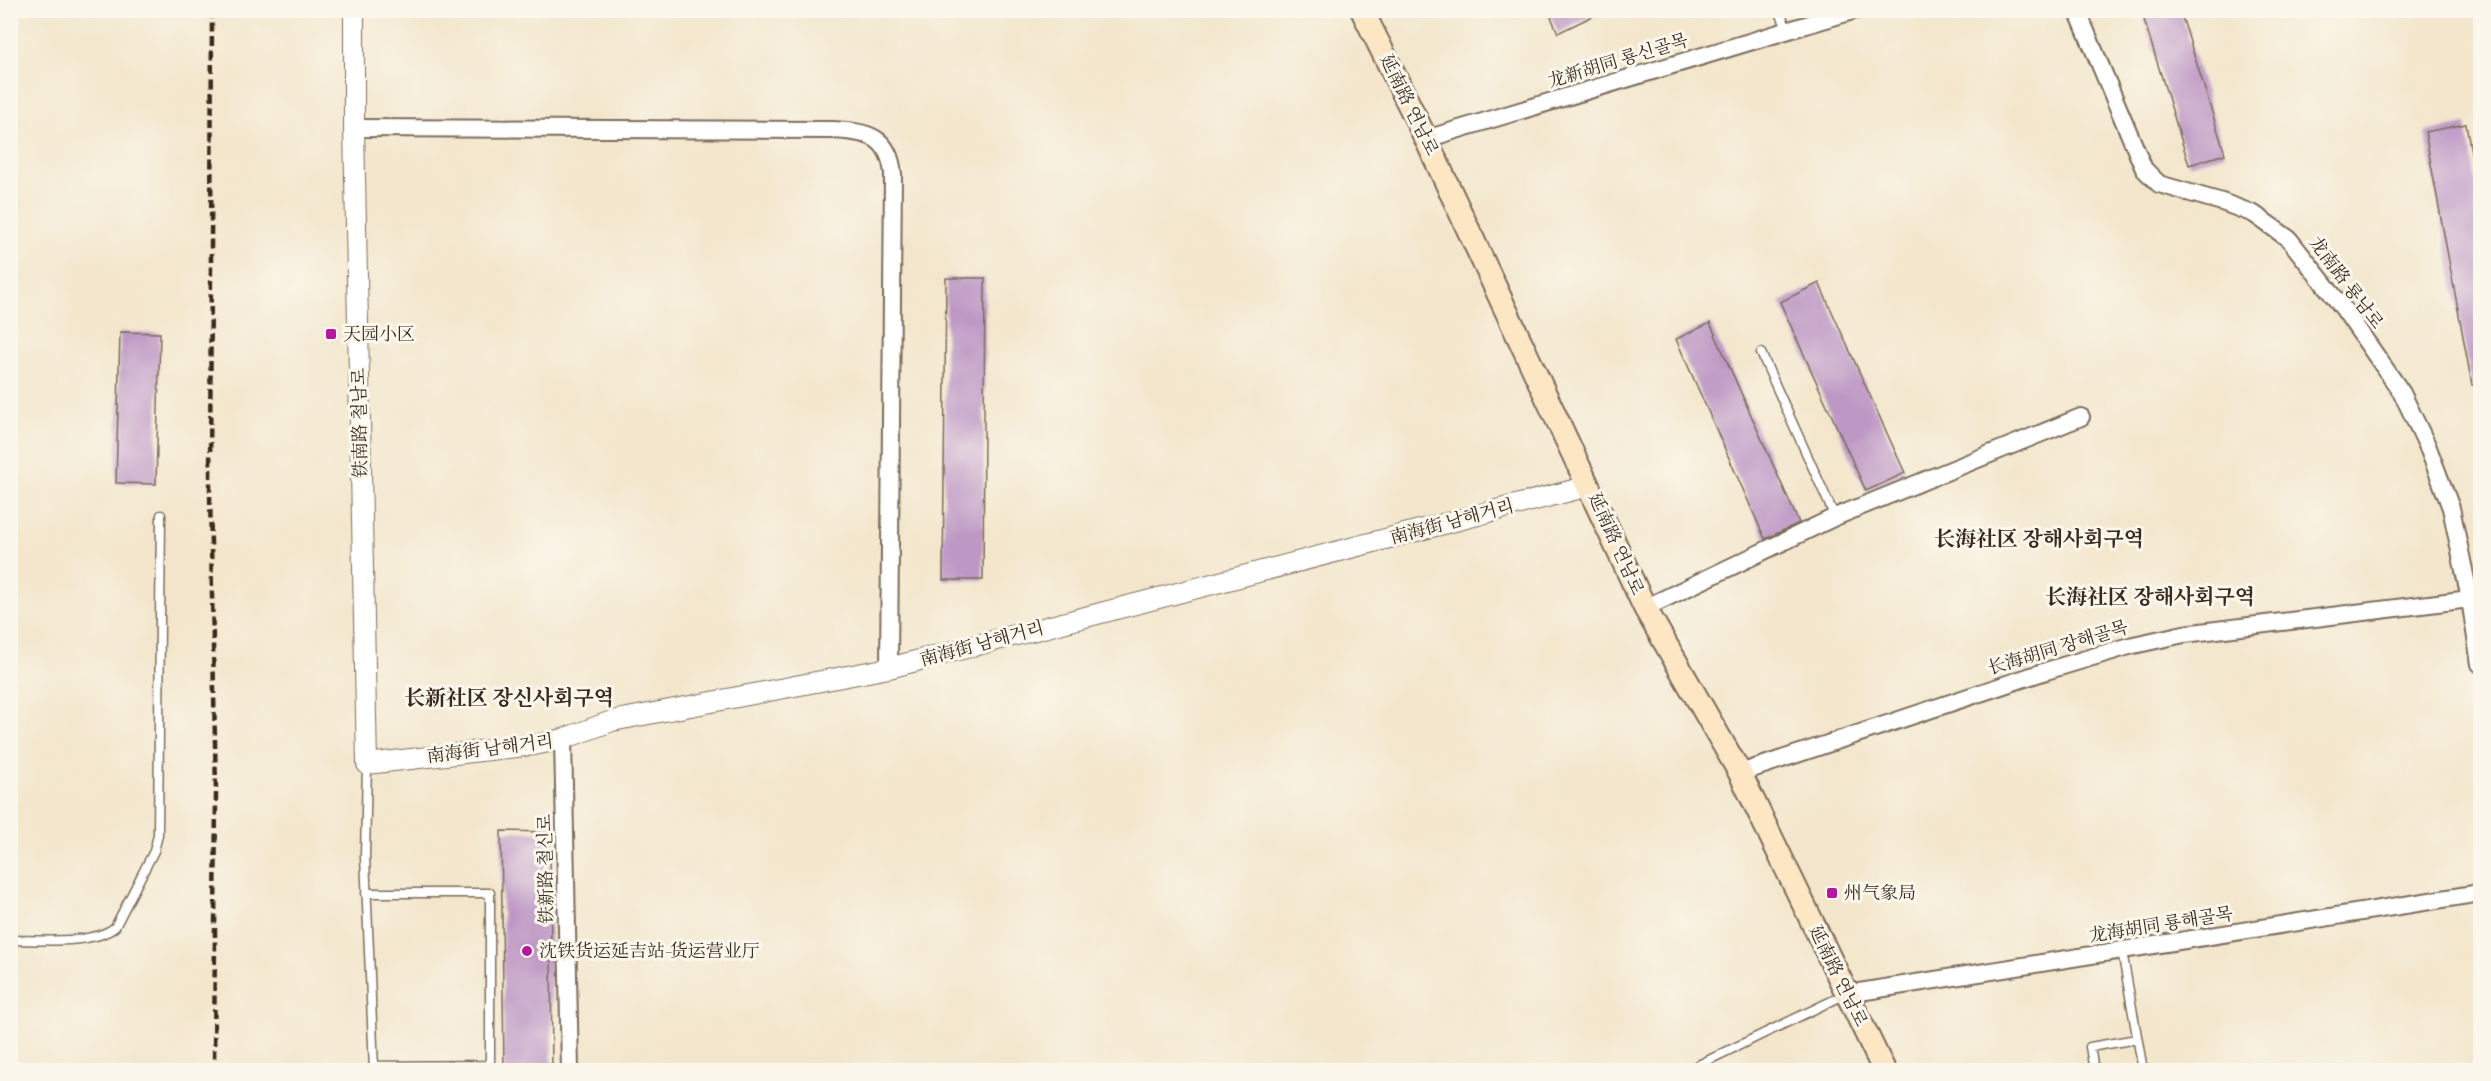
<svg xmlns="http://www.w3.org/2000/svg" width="2491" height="1081" font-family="'IM FELL French Canon','Noto Serif SC','Noto Serif KR',serif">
	<rect width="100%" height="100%" fill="#fbf7ec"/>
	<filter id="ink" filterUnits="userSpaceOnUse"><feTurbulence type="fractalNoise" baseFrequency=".0167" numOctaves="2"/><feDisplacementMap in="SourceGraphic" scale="12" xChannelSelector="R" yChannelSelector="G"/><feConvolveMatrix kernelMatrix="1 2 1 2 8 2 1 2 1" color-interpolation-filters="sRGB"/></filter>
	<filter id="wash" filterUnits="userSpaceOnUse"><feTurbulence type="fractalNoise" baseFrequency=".008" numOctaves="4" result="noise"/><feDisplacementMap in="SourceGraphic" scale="24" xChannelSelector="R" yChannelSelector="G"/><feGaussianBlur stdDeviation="1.35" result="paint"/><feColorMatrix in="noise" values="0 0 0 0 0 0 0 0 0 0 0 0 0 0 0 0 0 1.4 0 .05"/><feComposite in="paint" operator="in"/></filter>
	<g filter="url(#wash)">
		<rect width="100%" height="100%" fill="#f3e6cc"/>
		<g id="blocks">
			<!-- building -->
			<path fill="#bd98c5" d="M1548 10H1605L1558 33Z
				M2141 10H2180L2225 154 2189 165Z
				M2466 124 2481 208V385H2472L2425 132Z
				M946 278H985L983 580H943Z
				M1819 283 1905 473 1866 491 1780 302Z
				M1710 323 1799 523 1765 539 1676 339Z
				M120 332 160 333 156 484 116 483Z
				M501 831 550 832 552 1071H504Z"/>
		</g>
	</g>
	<g filter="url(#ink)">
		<use href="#blocks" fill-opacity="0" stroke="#7b6c5b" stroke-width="1.5"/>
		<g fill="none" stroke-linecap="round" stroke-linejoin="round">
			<!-- service casing -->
			<g stroke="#7b6c5b" stroke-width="11">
				<path id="service" d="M1779 10 1788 31
					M1761 353 1835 517
					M367 764 365 857 374 1069
					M366 893H490V1065L374 1066
					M10 940C39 940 93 945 115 927L154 851 158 835 161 515
					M2122 951 2143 1070
					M1688 1070 1846 994
					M2094 1070 2090 1047 2137 1039"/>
			</g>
			<!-- minor casing -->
			<g stroke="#7b6c5b" stroke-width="20">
				<path id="minor" d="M2077 10 2144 169 2159 184 2222 202 2254 214 2289 239 2343 308 2402 393 2427 445 2451 508 2470 599 2480 664
					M354 128 833 130C867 132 889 135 893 174L889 668
					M1426 139 1856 10
					M1645 608 1835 517 2081 417
					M563 739 570 1070
					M1740 773 2046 671 2129 646 2184 634 2470 599
					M1847 994 2480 893"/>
			</g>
			<!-- tertiary casing -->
			<g stroke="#7b6c5b" stroke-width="22">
				<path id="tertiary" d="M354 10V128L367 764 534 745 563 739 612 721 889 668 1589 486"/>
			</g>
			<!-- secondary casing -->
			<g stroke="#7b6c5b" stroke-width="26">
				<path id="secondary" d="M1362 10 1426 139 1645 608 1740 773 1884 1070"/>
			</g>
			<!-- service -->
			<use href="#service" stroke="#fff" stroke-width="8"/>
			<!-- minor -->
			<use href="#minor" stroke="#fff" stroke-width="16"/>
			<!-- tertiary -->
			<use href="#tertiary" stroke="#fff" stroke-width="20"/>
			<!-- secondary -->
			<use href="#secondary" stroke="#fce6c4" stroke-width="22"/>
			<!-- rail -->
			<path stroke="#3b2a1e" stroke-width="4.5" stroke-dasharray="9 4.5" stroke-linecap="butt" d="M212 10 210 495 216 791 214 1070"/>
		</g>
	</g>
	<!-- markers -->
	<g fill="#b5179e" stroke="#fbf7ec" stroke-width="2">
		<rect x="325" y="328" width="12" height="12" rx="3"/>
		<rect x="1826" y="887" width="12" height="12" rx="3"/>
		<circle cx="527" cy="951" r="6"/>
	</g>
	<g text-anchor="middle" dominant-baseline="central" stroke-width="6" stroke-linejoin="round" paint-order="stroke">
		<!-- street labels -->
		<g font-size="18" fill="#3b2a1e" stroke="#fbf7ec">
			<text transform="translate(1618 61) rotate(-17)">龙新胡同 룡신골목</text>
			<text transform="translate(1409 105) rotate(64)">延南路 연남로</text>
			<text transform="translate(2346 283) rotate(53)">龙南路 룡남로</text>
			<text transform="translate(360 423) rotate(-91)">铁南路 철남로</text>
			<text transform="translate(1452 522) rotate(-15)">南海街 남해거리</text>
			<text transform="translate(1616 544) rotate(66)">延南路 연남로</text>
			<text transform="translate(982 644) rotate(-15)">南海街 남해거리</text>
			<text transform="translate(2058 648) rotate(-17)">长海胡同 장해골목</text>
			<text transform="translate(490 749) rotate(-7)">南海街 남해거리</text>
			<text transform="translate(546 869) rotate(-91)">铁新路 철신로</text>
			<text transform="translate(2161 925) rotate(-9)">龙海胡同 룡해골목</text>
			<text transform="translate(1838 976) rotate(64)">延南路 연남로</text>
		</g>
		<!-- poi labels -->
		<g font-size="18" fill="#3b2a1e" stroke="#fbf7ec" text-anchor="start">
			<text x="343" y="334">天园小区</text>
			<text x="1844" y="893">州气象局</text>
			<text x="539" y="951">沈铁货运延吉站-货运营业厅</text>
		</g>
		<!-- quarter labels -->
		<g font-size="21" font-weight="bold" fill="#3b2a1e" stroke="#fbf7ec">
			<text x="2039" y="539">长海社区 장해사회구역</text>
			<text x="2150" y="597">长海社区 장해사회구역</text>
			<text x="509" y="698">长新社区 장신사회구역</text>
		</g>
	</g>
	<!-- margin -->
	<rect width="2491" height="1081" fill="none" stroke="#fbf7ec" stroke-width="36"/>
</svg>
